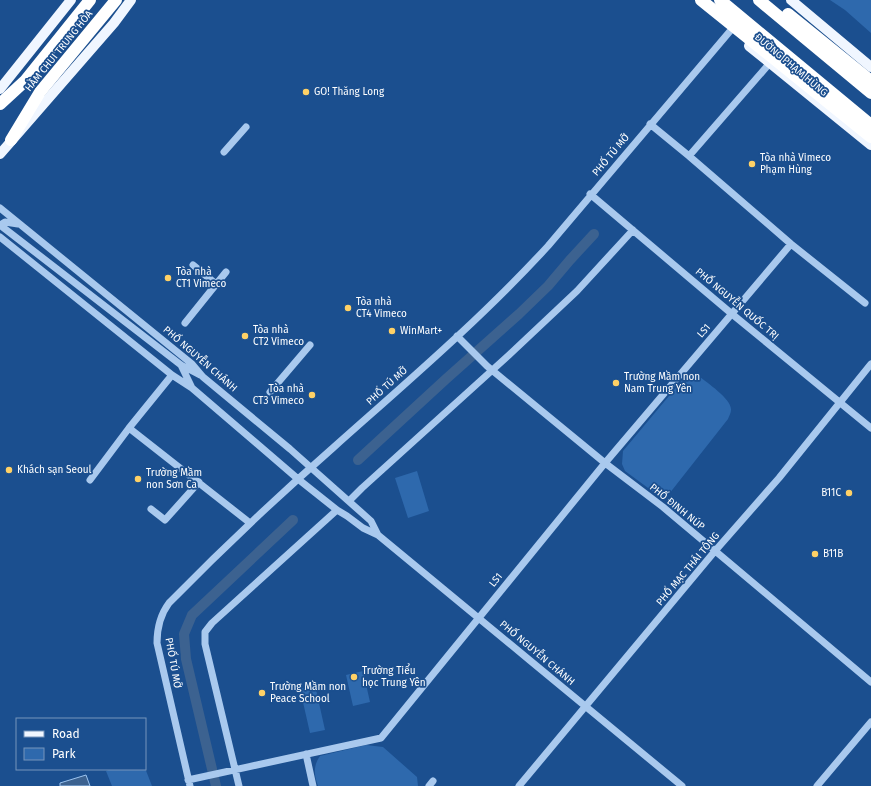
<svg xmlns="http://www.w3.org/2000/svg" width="871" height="786" font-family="'Fira Sans',sans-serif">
	<rect width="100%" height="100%" fill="#1b4f8f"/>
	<!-- green -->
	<path fill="#2e69ad" d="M830 0H871V33L845 10Z
		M695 375 699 376C707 383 732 399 731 410 731 413 729 416 728 419L669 494 659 496 625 471 622 464 623 451 684 378 687 376Z
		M417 471 429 511 408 518 395 478Z
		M363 671 370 702 353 706 346 675Z
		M315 685 325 730 310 733 300 689Z
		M366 745 383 747 417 777 418 786H318C314 775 313 766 320 756Z
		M145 768 152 786H112L106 771 111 769Z"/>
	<!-- water -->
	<path fill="#3c6290" stroke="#9cc4f0" d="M86 775 90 786H60V783Z"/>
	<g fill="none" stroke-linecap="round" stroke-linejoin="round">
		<!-- canal -->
		<path stroke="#3c6290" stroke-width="10" d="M358 460 446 379 519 314 548 286 570 260 594 234
			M216 786 186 659 184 634 192 615 293 520"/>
		<!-- minor -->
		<path stroke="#a9c9ee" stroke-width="7" d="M650 124 689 156 791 244 865 303
			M224 152 246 127
			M689 156 769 64
			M590 194 732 314 871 428
			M0 208 192 364 203 377 290 449 371 521 378 535
			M0 225 181 365 200 375
			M0 225 5 222 18 224
			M0 237 172 375 192 388 298 479 337 510 347 516 363 528 378 535C480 618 580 703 682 786
			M193 265 216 284
			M185 323 226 272
			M457 336 487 366 605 463 663 507 871 682
			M181 365 192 388
			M270 392 310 345
			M129 428 250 523
			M90 480 129 428 172 375
			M349 501 362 488 509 355 577 291 633 230
			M151 509 165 520 199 482
			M306 754 313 786
			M188 780 381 738 605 463 791 244
			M190 786 157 643C157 628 160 615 169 603 222 549 277 497 334 447 407 382 482 318 548 246L731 30
			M239 786 205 644V632L212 623 337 510
			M429 786 433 781
			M519 786 715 551 779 478 871 364
			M817 786 871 722"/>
		<!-- major -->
		<path stroke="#f0f6ff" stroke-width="10" d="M791 0 871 67
			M749 46 871 145
			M0 89 71 0
			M0 154 114 23 131 0"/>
		<!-- highway -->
		<path stroke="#fff" stroke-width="12" d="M701 0 871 137
			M720 0 871 125
			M759 0 871 93
			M788 14 871 81
			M0 104 25 81 90 0
			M11 140 40 92 116 0"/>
	</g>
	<!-- markers -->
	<g fill="#ffd166" stroke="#1b4f8f" stroke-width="1.5">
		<circle cx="306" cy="92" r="4"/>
		<circle cx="752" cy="164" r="4"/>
		<circle cx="168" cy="278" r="4"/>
		<circle cx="348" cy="308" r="4"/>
		<circle cx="392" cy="331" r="4"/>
		<circle cx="245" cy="336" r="4"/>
		<circle cx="616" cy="383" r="4"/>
		<circle cx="312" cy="395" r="4"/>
		<circle cx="9" cy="470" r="4"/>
		<circle cx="138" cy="479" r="4"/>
		<circle cx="849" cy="493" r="4"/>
		<circle cx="815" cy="554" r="4"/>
		<circle cx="354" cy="677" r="4"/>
		<circle cx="262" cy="693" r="4"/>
	</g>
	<g text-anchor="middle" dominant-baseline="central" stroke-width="3.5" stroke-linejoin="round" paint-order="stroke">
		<!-- street labels -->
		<g font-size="10" fill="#fff" stroke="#1b4f8f">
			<text transform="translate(59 51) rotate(-51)">HẦM CHUI TRUNG HÒA</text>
			<text transform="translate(791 65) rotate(40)">ĐƯỜNG PHẠM HÙNG</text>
			<text transform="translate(611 155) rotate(-50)">PHỐ TÚ MỠ</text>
			<text transform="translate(737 304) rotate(40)">PHỐ NGUYỄN QUỐC TRỊ</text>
			<text transform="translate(704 331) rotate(-49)">LS1</text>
			<text transform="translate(200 359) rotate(41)">PHỐ NGUYỄN CHÁNH</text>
			<text transform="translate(387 386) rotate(-42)">PHỐ TÚ MỠ</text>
			<text transform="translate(677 507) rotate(39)">PHỐ ĐINH NÚP</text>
			<text transform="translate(688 569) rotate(-50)">PHỐ MẠC THÁI TÔNG</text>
			<text transform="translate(496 580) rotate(-51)">LS1</text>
			<text transform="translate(537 653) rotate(40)">PHỐ NGUYỄN CHÁNH</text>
			<text transform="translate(173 663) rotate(80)">PHỐ TÚ MỠ</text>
		</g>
		<!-- poi labels -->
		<g font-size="10" fill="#fff" stroke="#1b4f8f" text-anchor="start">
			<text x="314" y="92">GO! Thăng Long</text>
			<text x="760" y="158">Tòa nhà Vimeco<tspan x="760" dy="12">Phạm Hùng</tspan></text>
			<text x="176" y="272">Tòa nhà<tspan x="176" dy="12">CT1 Vimeco</tspan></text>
			<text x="356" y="302">Tòa nhà<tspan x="356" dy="12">CT4 Vimeco</tspan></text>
			<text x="253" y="330">Tòa nhà<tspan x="253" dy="12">CT2 Vimeco</tspan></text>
			<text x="400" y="331">WinMart+</text>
			<text x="624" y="377">Trường Mầm non<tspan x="624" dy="12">Nam Trung Yên</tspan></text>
			<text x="304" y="389" text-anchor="end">Tòa nhà<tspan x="304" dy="12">CT3 Vimeco</tspan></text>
			<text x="17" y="470">Khách sạn Seoul</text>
			<text x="146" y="473">Trường Mầm<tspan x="146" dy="12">non Sơn Ca</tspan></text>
			<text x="841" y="493" text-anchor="end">B11C</text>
			<text x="823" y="554">B11B</text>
			<text x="362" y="671">Trường Tiểu<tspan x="362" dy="12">học Trung Yên</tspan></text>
			<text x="270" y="687">Trường Mầm non<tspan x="270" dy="12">Peace School</tspan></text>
		</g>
	</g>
	<!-- legend -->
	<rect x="16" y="718" width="130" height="52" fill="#1b4f8f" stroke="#7695bc"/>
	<rect x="24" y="731" width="20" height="6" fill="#f0f6ff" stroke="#7695bc"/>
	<text x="52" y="738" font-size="12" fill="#ffffff">Road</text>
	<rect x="24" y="748" width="20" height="12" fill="#2e69ad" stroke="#7695bc"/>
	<text x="52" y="758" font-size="12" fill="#ffffff">Park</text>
</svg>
